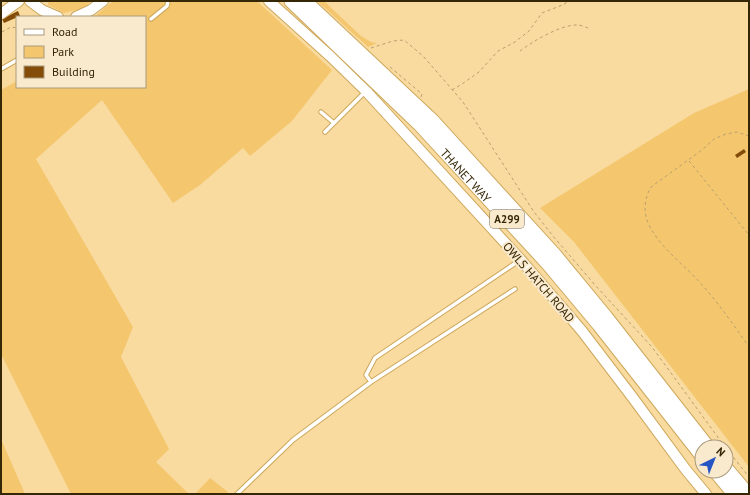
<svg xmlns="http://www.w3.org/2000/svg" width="750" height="495" font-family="'PT Sans',sans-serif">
	<rect width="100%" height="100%" fill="#f9da9f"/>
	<!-- green -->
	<path fill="#f4c76f" d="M48 1H91L84 8 64 13 48 5Z
		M113 1H257L332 70 292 121 250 156 243 148 200 185 173 203 102 100 36 159 133 327 121 357 169 449 156 462 189 494H71L1 354V90L17 81V87H145V17H94Z
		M317 1H324L361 36 371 42 377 43 368 47Z
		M749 89V467L574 242 540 208 694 113Z
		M1 439 25 494H1Z
		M210 478 228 492 226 494H195Z"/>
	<!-- building -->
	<path fill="#834c09" d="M18 11 20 16 4 23 2 19Z
		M744 149 746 152 737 158 735 155Z"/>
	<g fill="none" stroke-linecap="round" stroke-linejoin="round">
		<!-- lane casing -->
		<g stroke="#cda85d" stroke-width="5.5">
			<path id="lane" d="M151 19 167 6 168 1
				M1 69 17 60
				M321 112 334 123
				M325 132 365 92
				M371 382 366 375 375 358 520 260
				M237 494 293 440 371 382 515 289"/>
		</g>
		<!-- secondary casing -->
		<g stroke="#cda85d" stroke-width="12">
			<path id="secondary" d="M30 1 42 10 58 17
				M269 1 330 56 366 91 520 259 582 331 633 398 686 470 706 494
				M1 14 19 1
				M76 17 91 10 103 1"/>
		</g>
		<!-- highway casing -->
		<g stroke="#cda85d" stroke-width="15">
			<g id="highway">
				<path id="s1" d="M291 1 420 125 548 264 599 325 702 456"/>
				<path d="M305 1 432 120 555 255 606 317 708 447"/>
				<path d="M726 468 748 494"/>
				<path d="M715 471 734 494"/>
			</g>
		</g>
		<!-- path -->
		<path stroke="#baa06e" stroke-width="1" stroke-dasharray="3 3" stroke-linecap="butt" d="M2 32 11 27 17 28
			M371 48 393 41 404 40 423 56 463 102 534 212 553 236 595 285 652 347 725 447
			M520 51C533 41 562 24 578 25 581 25 585 27 588 28
			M390 67 422 94 421 97
			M452 90 462 84 479 72 498 51 515 42 529 31 542 13 565 4 567 1
			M749 136 737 132 726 134 714 139 702 150 651 187C644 199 643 212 649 225 661 249 686 266 703 286 720 305 735 327 749 347
			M689 161 749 235
			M726 448 749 477"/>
		<!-- lane -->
		<use href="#lane" stroke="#fff" stroke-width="3.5"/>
		<!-- secondary -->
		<use href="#secondary" stroke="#fff" stroke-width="10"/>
		<!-- highway -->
		<use href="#highway" stroke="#fff" stroke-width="13"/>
	</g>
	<g text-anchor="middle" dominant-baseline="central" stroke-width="4" stroke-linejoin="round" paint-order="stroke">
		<!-- shield labels -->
		<rect fill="#f9e9cd" stroke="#706041" stroke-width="1" x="490" y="210" width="34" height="18" rx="3"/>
		<g font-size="11" font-weight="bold" fill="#352605">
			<text x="507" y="219">A299</text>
		</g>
		<!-- street labels -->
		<g font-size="12" fill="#352605" stroke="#f9e9cd">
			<text stroke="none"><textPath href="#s1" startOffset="247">THANET WAY</textPath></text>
			<text transform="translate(539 282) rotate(49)">OWLS HATCH ROAD</text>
		</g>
	</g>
	<!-- border -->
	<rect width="750" height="495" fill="none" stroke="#352605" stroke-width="4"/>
	<!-- legend -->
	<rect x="16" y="16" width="130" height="72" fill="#f9e9cd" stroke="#ab9b7d"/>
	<rect x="24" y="29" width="20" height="6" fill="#ffffff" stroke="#ab9b7d"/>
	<text x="52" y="36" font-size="12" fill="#352605">Road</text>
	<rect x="24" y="46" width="20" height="12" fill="#f4c76f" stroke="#ab9b7d"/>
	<text x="52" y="56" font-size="12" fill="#352605">Park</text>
	<rect x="24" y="66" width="20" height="12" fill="#834c09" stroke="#ab9b7d"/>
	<text x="52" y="76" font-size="12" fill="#352605">Building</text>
	<!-- north arrow -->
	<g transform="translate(714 459) rotate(43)"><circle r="19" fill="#f9e9cd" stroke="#ab9b7d"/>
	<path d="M0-3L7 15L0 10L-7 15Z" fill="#2656c4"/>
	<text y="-6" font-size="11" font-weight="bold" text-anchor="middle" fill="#352605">N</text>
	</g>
</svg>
